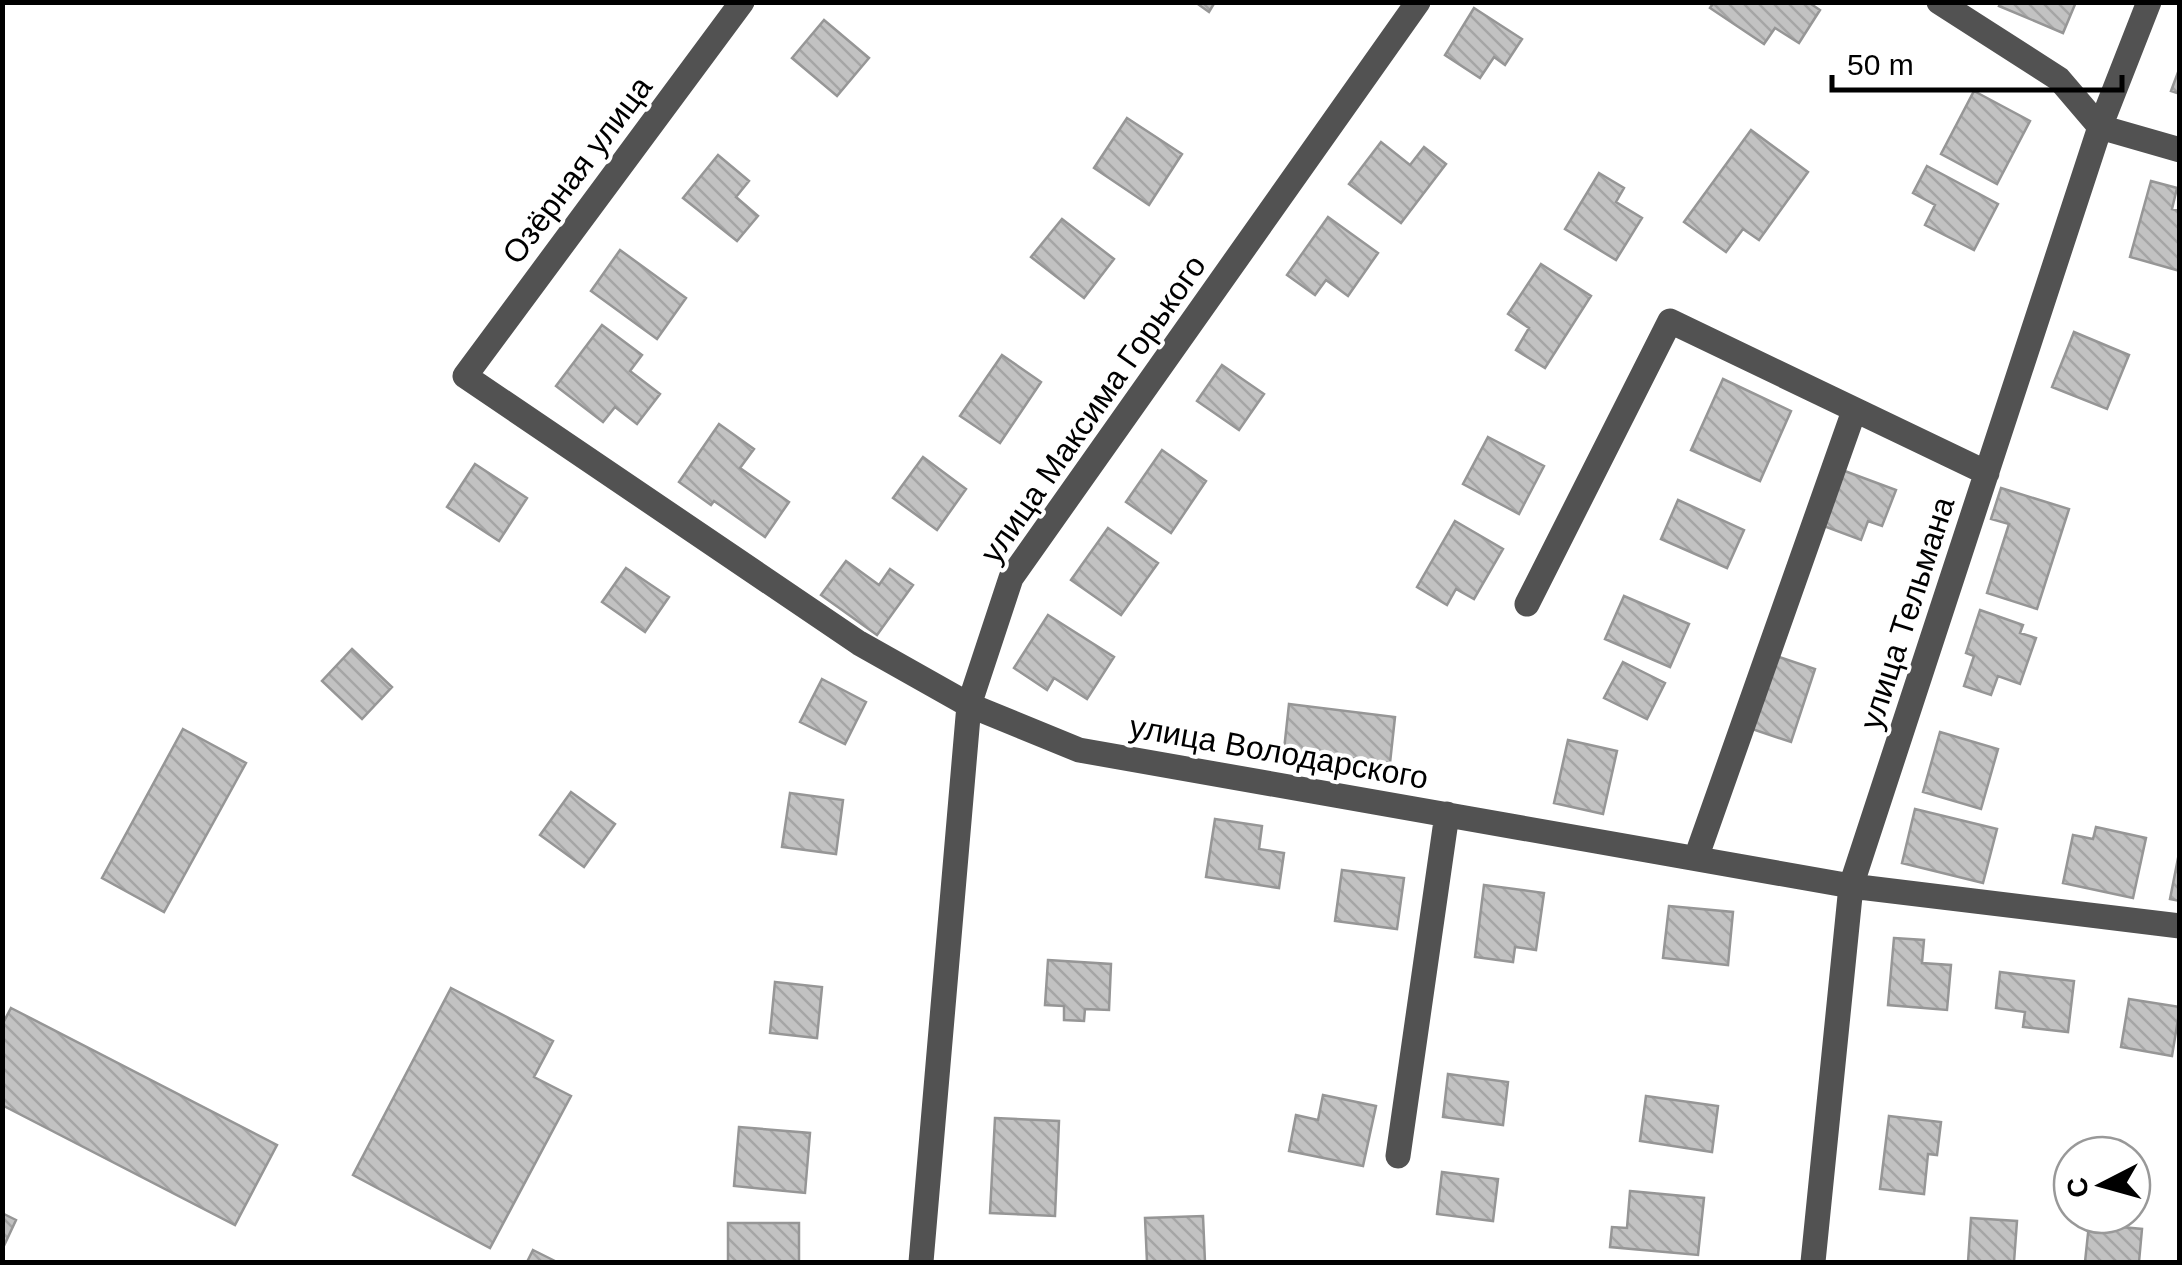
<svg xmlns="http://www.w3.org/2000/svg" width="2182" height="1265" font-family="Helvetica,sans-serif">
	<defs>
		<pattern id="building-back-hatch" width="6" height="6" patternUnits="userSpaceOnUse" patternTransform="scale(2.5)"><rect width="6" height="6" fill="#c2c2c2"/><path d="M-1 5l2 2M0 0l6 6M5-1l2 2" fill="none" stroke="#a5a5a5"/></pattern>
	</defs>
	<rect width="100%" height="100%" fill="#fff"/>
	<!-- building -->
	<path fill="url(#building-back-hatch)" stroke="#969696" stroke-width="2.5" d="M1195 2H1215L1209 12Z
		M1714 2H1808L1820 10 1799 43 1775 28 1764 44 1710 8Z
		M2001 2H2076L2063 33 1999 6Z
		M1474 8 1522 39 1505 65 1494 57 1480 78 1445 55Z
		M824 20 869 58 837 96 792 58Z
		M2180 67V94L2171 91Z
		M1974 91 2030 121 1997 184 1941 154Z
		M1127 118 1182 154 1149 205 1094 168Z
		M1751 130 1808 172 1759 240 1743 229 1726 252 1684 222Z
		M1381 142 1410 165 1424 147 1446 164 1401 223 1349 184Z
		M718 155 749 181 736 197 758 216 737 241 683 198Z
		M1927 166 1998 204 1974 250 1925 225 1935 205 1913 193Z
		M1599 173 1624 188 1616 202 1642 218 1616 260 1565 229Z
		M2151 181 2177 188 2172 209 2180 211V271L2130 257Z
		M1328 217 1378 253 1348 296 1326 280 1315 295 1287 275Z
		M1062 219 1114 259 1084 298 1031 257Z
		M620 250 686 298 657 339 591 291Z
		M1541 264 1591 296 1545 368 1516 350 1529 328 1508 314Z
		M602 325 642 355 630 371 660 394 637 424 615 407 603 422 556 386Z
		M2074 332 2129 355 2107 409 2052 387Z
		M1002 355 1041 382 1000 443 960 416Z
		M1222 365 1264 394 1239 430 1197 401Z
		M1723 379 1791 411 1760 481 1691 450Z
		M719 424 754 449 740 468 789 502 765 537 714 501 711 505 679 482Z
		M1488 437 1544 466 1519 514 1463 484Z
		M1162 450 1206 481 1171 533 1126 502Z
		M923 457 966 489 937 530 893 498Z
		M475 464 527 498 499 541 447 507Z
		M1842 470 1896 490 1882 526 1868 521 1861 540 1821 525Z
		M2001 488 2069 509 2037 609 1987 593 2009 524 1991 519Z
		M1678 500 1744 530 1727 568 1661 539Z
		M1455 521 1503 549 1474 599 1456 589 1447 605 1417 587Z
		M1108 528 1158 563 1121 615 1071 580Z
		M846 561 879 585 890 569 913 585 877 635 821 595Z
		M626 568 669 597 645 632 602 602Z
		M1624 596 1689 624 1670 667 1605 639Z
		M1980 610 2023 625 2020 633 2036 638 2020 684 1998 676 1991 695 1964 686 1974 656 1966 653Z
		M1048 615 1114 657 1087 699 1054 678 1047 690 1014 668Z
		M352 649 392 687 362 719 322 681Z
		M1770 654 1815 669 1791 742 1746 727Z
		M1623 662 1665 683 1647 719 1604 698Z
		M822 679 866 702 845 744 800 722Z
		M1289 704 1395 717 1390 763 1284 750Z
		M183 729 246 763 164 912 102 878Z
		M1940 732 1998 749 1981 809 1923 792Z
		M1568 740 1617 751 1603 814 1554 803Z
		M571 792 615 824 584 867 540 835Z
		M790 793 843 800 836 854 782 847Z
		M1915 809 1997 829 1983 883 1902 863Z
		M1215 819 1262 826 1259 849 1284 853 1279 888 1206 877Z
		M2096 827 2146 838 2133 898 2063 883 2073 835 2093 839Z
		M2180 848V901L2170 899Z
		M1342 870 1404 878 1397 929 1335 921Z
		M1484 885 1544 893 1536 950 1515 947 1513 962 1475 957Z
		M1669 906 1733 912 1728 965 1663 958Z
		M1894 938 1924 940 1922 963 1951 965 1947 1010 1888 1005Z
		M1048 960 1111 964 1109 1010 1085 1009 1084 1021 1064 1020V1006L1045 1005Z
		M2000 972 2074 981 2068 1032 2023 1027 2025 1012 1996 1008Z
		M775 982 822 987 817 1038 770 1033Z
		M451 988 553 1041 534 1077 571 1096 490 1248 353 1175Z
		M2129 999 2180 1007 2172 1056 2121 1047Z
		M11 1008 277 1145 235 1225 2 1105V1025Z
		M1448 1074 1508 1082 1503 1125 1443 1117Z
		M1323 1095 1376 1106 1363 1166 1289 1151 1296 1115 1318 1120Z
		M1646 1096 1718 1106 1712 1152 1640 1141Z
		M1889 1116 1941 1122 1937 1155 1928 1154 1924 1194 1880 1189Z
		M995 1118 1059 1121 1055 1216 990 1213Z
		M739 1127 810 1133 805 1193 734 1186Z
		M1442 1172 1498 1179 1493 1221 1437 1214Z
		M1630 1191 1704 1198 1698 1255 1610 1247 1612 1227 1627 1228Z
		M2 1213 16 1220 2 1250Z
		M1203 1216 1205 1262H1147L1145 1218Z
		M1971 1218 2017 1221 2014 1262H1968Z
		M728 1223H799V1262H728Z
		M2089 1224 2142 1229 2139 1262H2085Z
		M533 1250 557 1262H527Z"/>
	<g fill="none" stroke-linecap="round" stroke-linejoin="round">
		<!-- minor -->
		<path stroke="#525252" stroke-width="25" d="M742 2 465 376 859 643 969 705 1079 750 1851 886 2180 926
			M1939 2 2059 79 2100 127 2180 150
			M1527 604 1670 321 1987 473
			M1696 858 1854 411
			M1398 1156 1447 814
			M921 1262 969 705 1011 578 1418 2
			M1813 1262 1851 886 2100 127 2149 2"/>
	</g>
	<g text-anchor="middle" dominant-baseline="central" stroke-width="8" stroke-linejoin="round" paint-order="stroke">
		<!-- street labels -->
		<g font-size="32" fill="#000" stroke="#fff">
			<text transform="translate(577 170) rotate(-53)">Озёрная улица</text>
			<text transform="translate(1093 409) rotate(-55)">улица Максима Горького</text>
			<text transform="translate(1907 613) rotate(-72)">улица Тельмана</text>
			<text transform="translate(1279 752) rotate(10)">улица Володарского</text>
		</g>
	</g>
	<!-- border -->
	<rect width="2182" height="1265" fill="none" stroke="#000000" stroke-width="10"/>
	<!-- north arrow -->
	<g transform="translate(2102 1185) rotate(264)"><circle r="48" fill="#ffffff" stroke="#999999" stroke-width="2.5"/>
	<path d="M0-8L18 38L0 25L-18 38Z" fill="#000000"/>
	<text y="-15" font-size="28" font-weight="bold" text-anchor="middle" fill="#000000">С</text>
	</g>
	<!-- scale -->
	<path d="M1832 75v15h290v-15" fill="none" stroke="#000000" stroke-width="5"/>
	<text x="1847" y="75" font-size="30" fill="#000000" stroke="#ffffff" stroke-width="8" paint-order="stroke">50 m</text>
</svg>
